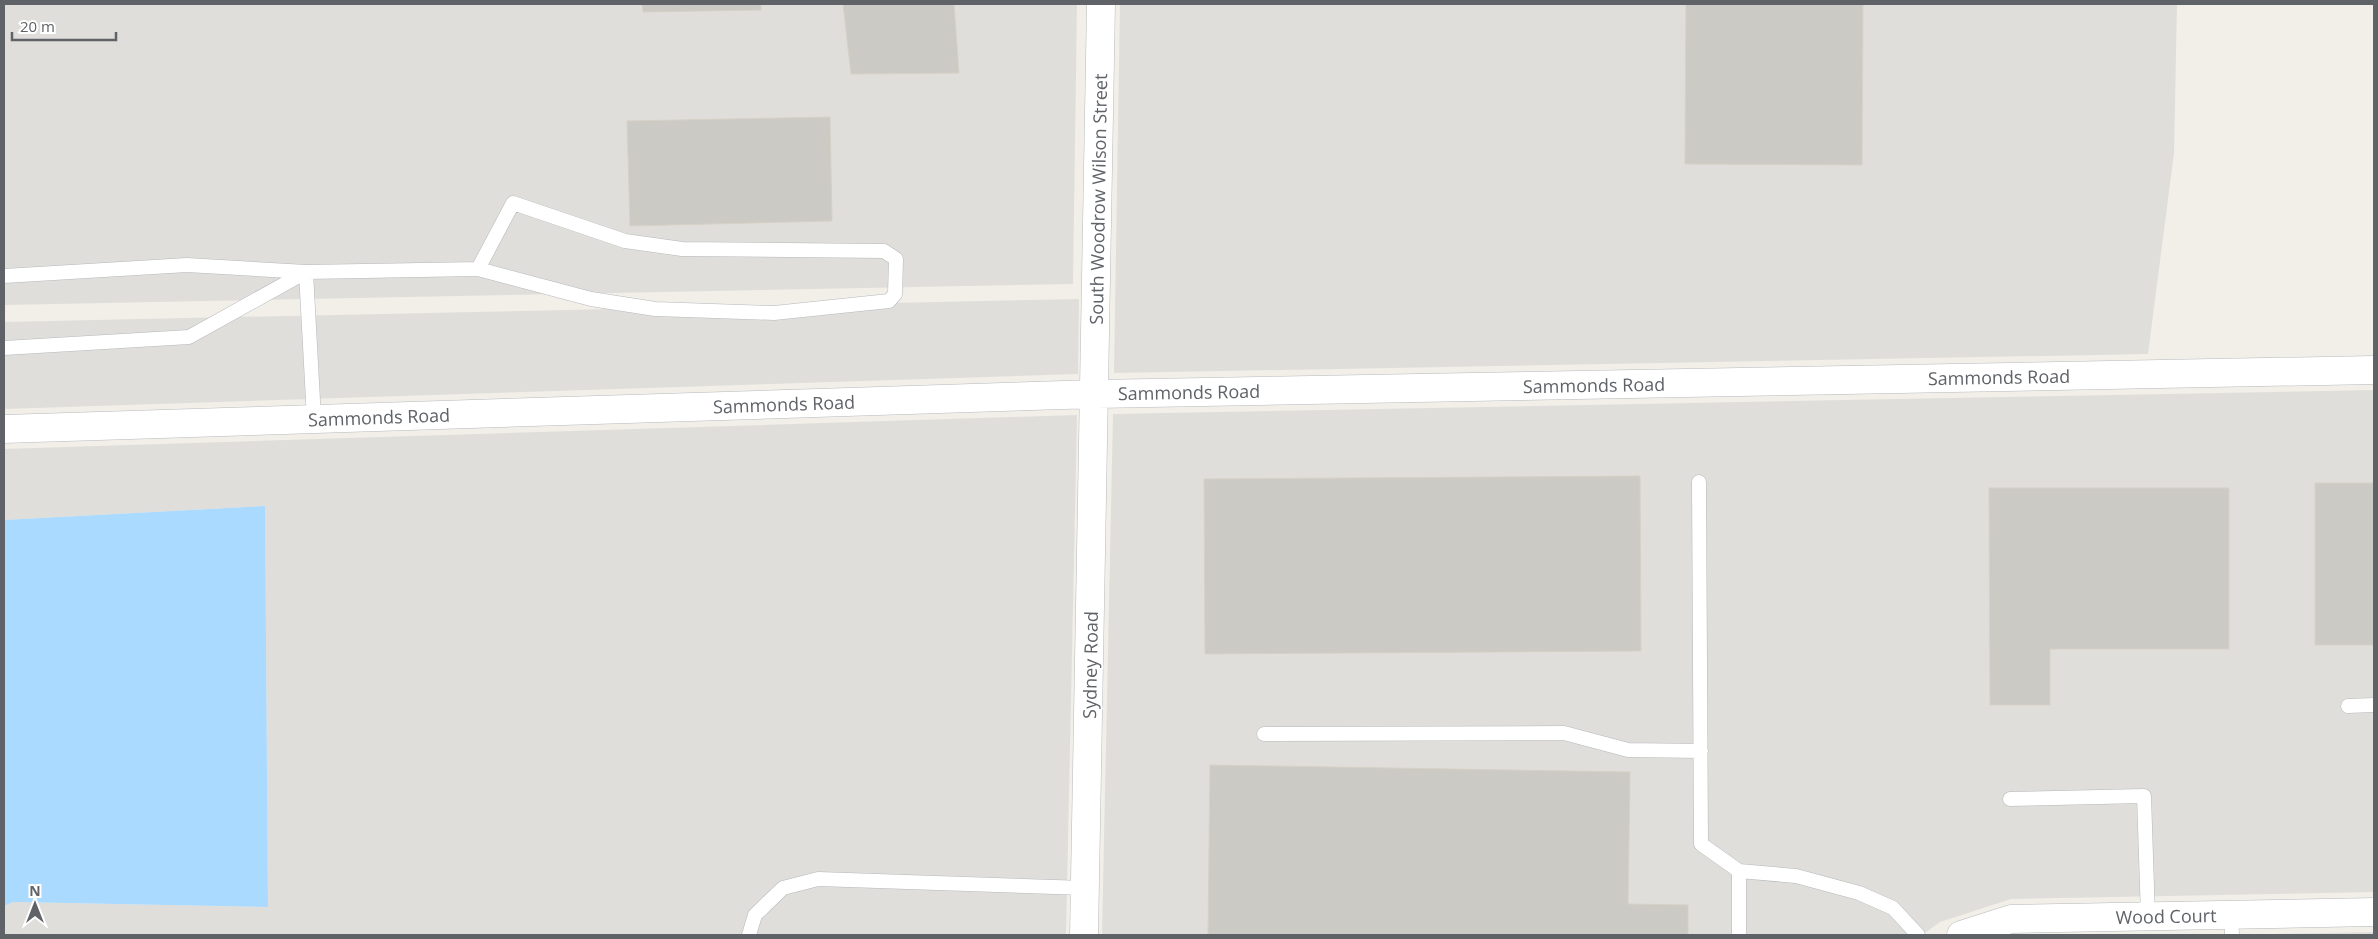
<svg xmlns="http://www.w3.org/2000/svg" width="2378" height="939" font-family="'Open Sans',sans-serif">
	<rect width="100%" height="100%" fill="#f1efe8"/>
	<!-- industrial -->
	<path fill="#e0deda" d="M4 4H1077L1073 284 4 305Z
		M1120 4H2177L2174 153 2148 354 1114 373Z
		M1079 299 1078 374 4 409V322Z
		M2374 390V892L2011 899 1940 922 1922 935H1102L1113 414Z
		M1077 415 1066 935H4V906L13 902 268 907 265 506 4 520V449Z
		M2374 932V935H2226Z"/>
	<!-- water -->
	<path fill="#aadaff" d="M265 506 268 907 13 902 4 906V520Z"/>
	<!-- building -->
	<path fill="#cccac5" stroke="#d6d1c6" d="M642 4H761V10L643 12Z
		M843 4H954L959 73 851 74Z
		M1686 4H1863L1862 165 1685 164Z
		M830 117 832 221 630 226 627 121Z
		M1640 476 1641 651 1205 654 1204 479Z
		M2315 483H2374V645H2315Z
		M1989 488H2229V649H2050V705H1990Z
		M1210 765 1630 772 1628 904 1688 905V935H1208Z"/>
	<g fill="none" stroke-linecap="round" stroke-linejoin="round">
		<!-- lane casing -->
		<g stroke="#b5b8bc" stroke-width="15">
			<path id="lane" d="M4 276 187 265 306 272
				M4 348 189 337 306 272
				M314 419 306 272 478 269 591 299 655 309 774 313 889 301 895 294 896 259 884 251 682 249 625 241 513 203 478 269
				M1699 482 1701 844 1739 871 1796 876 1859 893 1893 908 1918 935
				M2348 706 2374 705
				M1264 734 1564 733 1628 750 1701 751
				M2010 799 2144 796 2148 917
				M1739 871V935
				M2231 915 2232 935
				M749 935 755 915 783 888 818 879 1085 888"/>
		</g>
		<!-- street casing -->
		<g stroke="#b5b8bc" stroke-width="29">
			<path id="street" d="M1961 935 2011 919 2374 912"/>
		</g>
		<!-- secondary casing -->
		<g stroke="#b6babf" stroke-width="29">
			<path id="secondary" d="M4 429 1096 394 2374 370
				M1084 935 1101 4"/>
		</g>
		<!-- lane -->
		<use href="#lane" stroke="#fff" stroke-width="14"/>
		<!-- street -->
		<use href="#street" stroke="#fff" stroke-width="28"/>
		<!-- secondary -->
		<use href="#secondary" stroke="#fff" stroke-width="28"/>
	</g>
	<g text-anchor="middle" dominant-baseline="central" stroke-width="4" stroke-linejoin="round" paint-order="stroke">
		<!-- street labels -->
		<g font-size="18" fill="#5f6368" stroke="#fff">
			<text transform="translate(1098 199) rotate(-89)">South Woodrow Wilson Street</text>
			<text transform="translate(1999 377) rotate(-1)">Sammonds Road</text>
			<text transform="translate(1594 385) rotate(-1)">Sammonds Road</text>
			<text transform="translate(1189 392) rotate(-1)">Sammonds Road</text>
			<text transform="translate(784 404) rotate(-2)">Sammonds Road</text>
			<text transform="translate(379 417) rotate(-2)">Sammonds Road</text>
			<text transform="translate(1090 665) rotate(-89)">Sydney Road</text>
			<text transform="translate(2166 916) rotate(-1)">Wood Court</text>
		</g>
	</g>
	<!-- border -->
	<rect width="2378" height="939" fill="none" stroke="#5f6368" stroke-width="10"/>
	<!-- north arrow -->
	<g transform="translate(35 904)" stroke="#ffffff" stroke-width="4" paint-order="stroke">
	<path d="M0-4L9 19L0 12L-9 19Z" fill="#5f6368"/>
	<text y="-8" font-size="14" font-weight="bold" text-anchor="middle" fill="#5f6368">N</text>
	</g>
	<!-- scale -->
	<path d="M12 32v8h104v-8" fill="none" stroke="#5f6368" stroke-width="2.5"/>
	<text x="20" y="32" font-size="15" fill="#5f6368" stroke="#ffffff" stroke-width="4" paint-order="stroke">20 m</text>
</svg>
